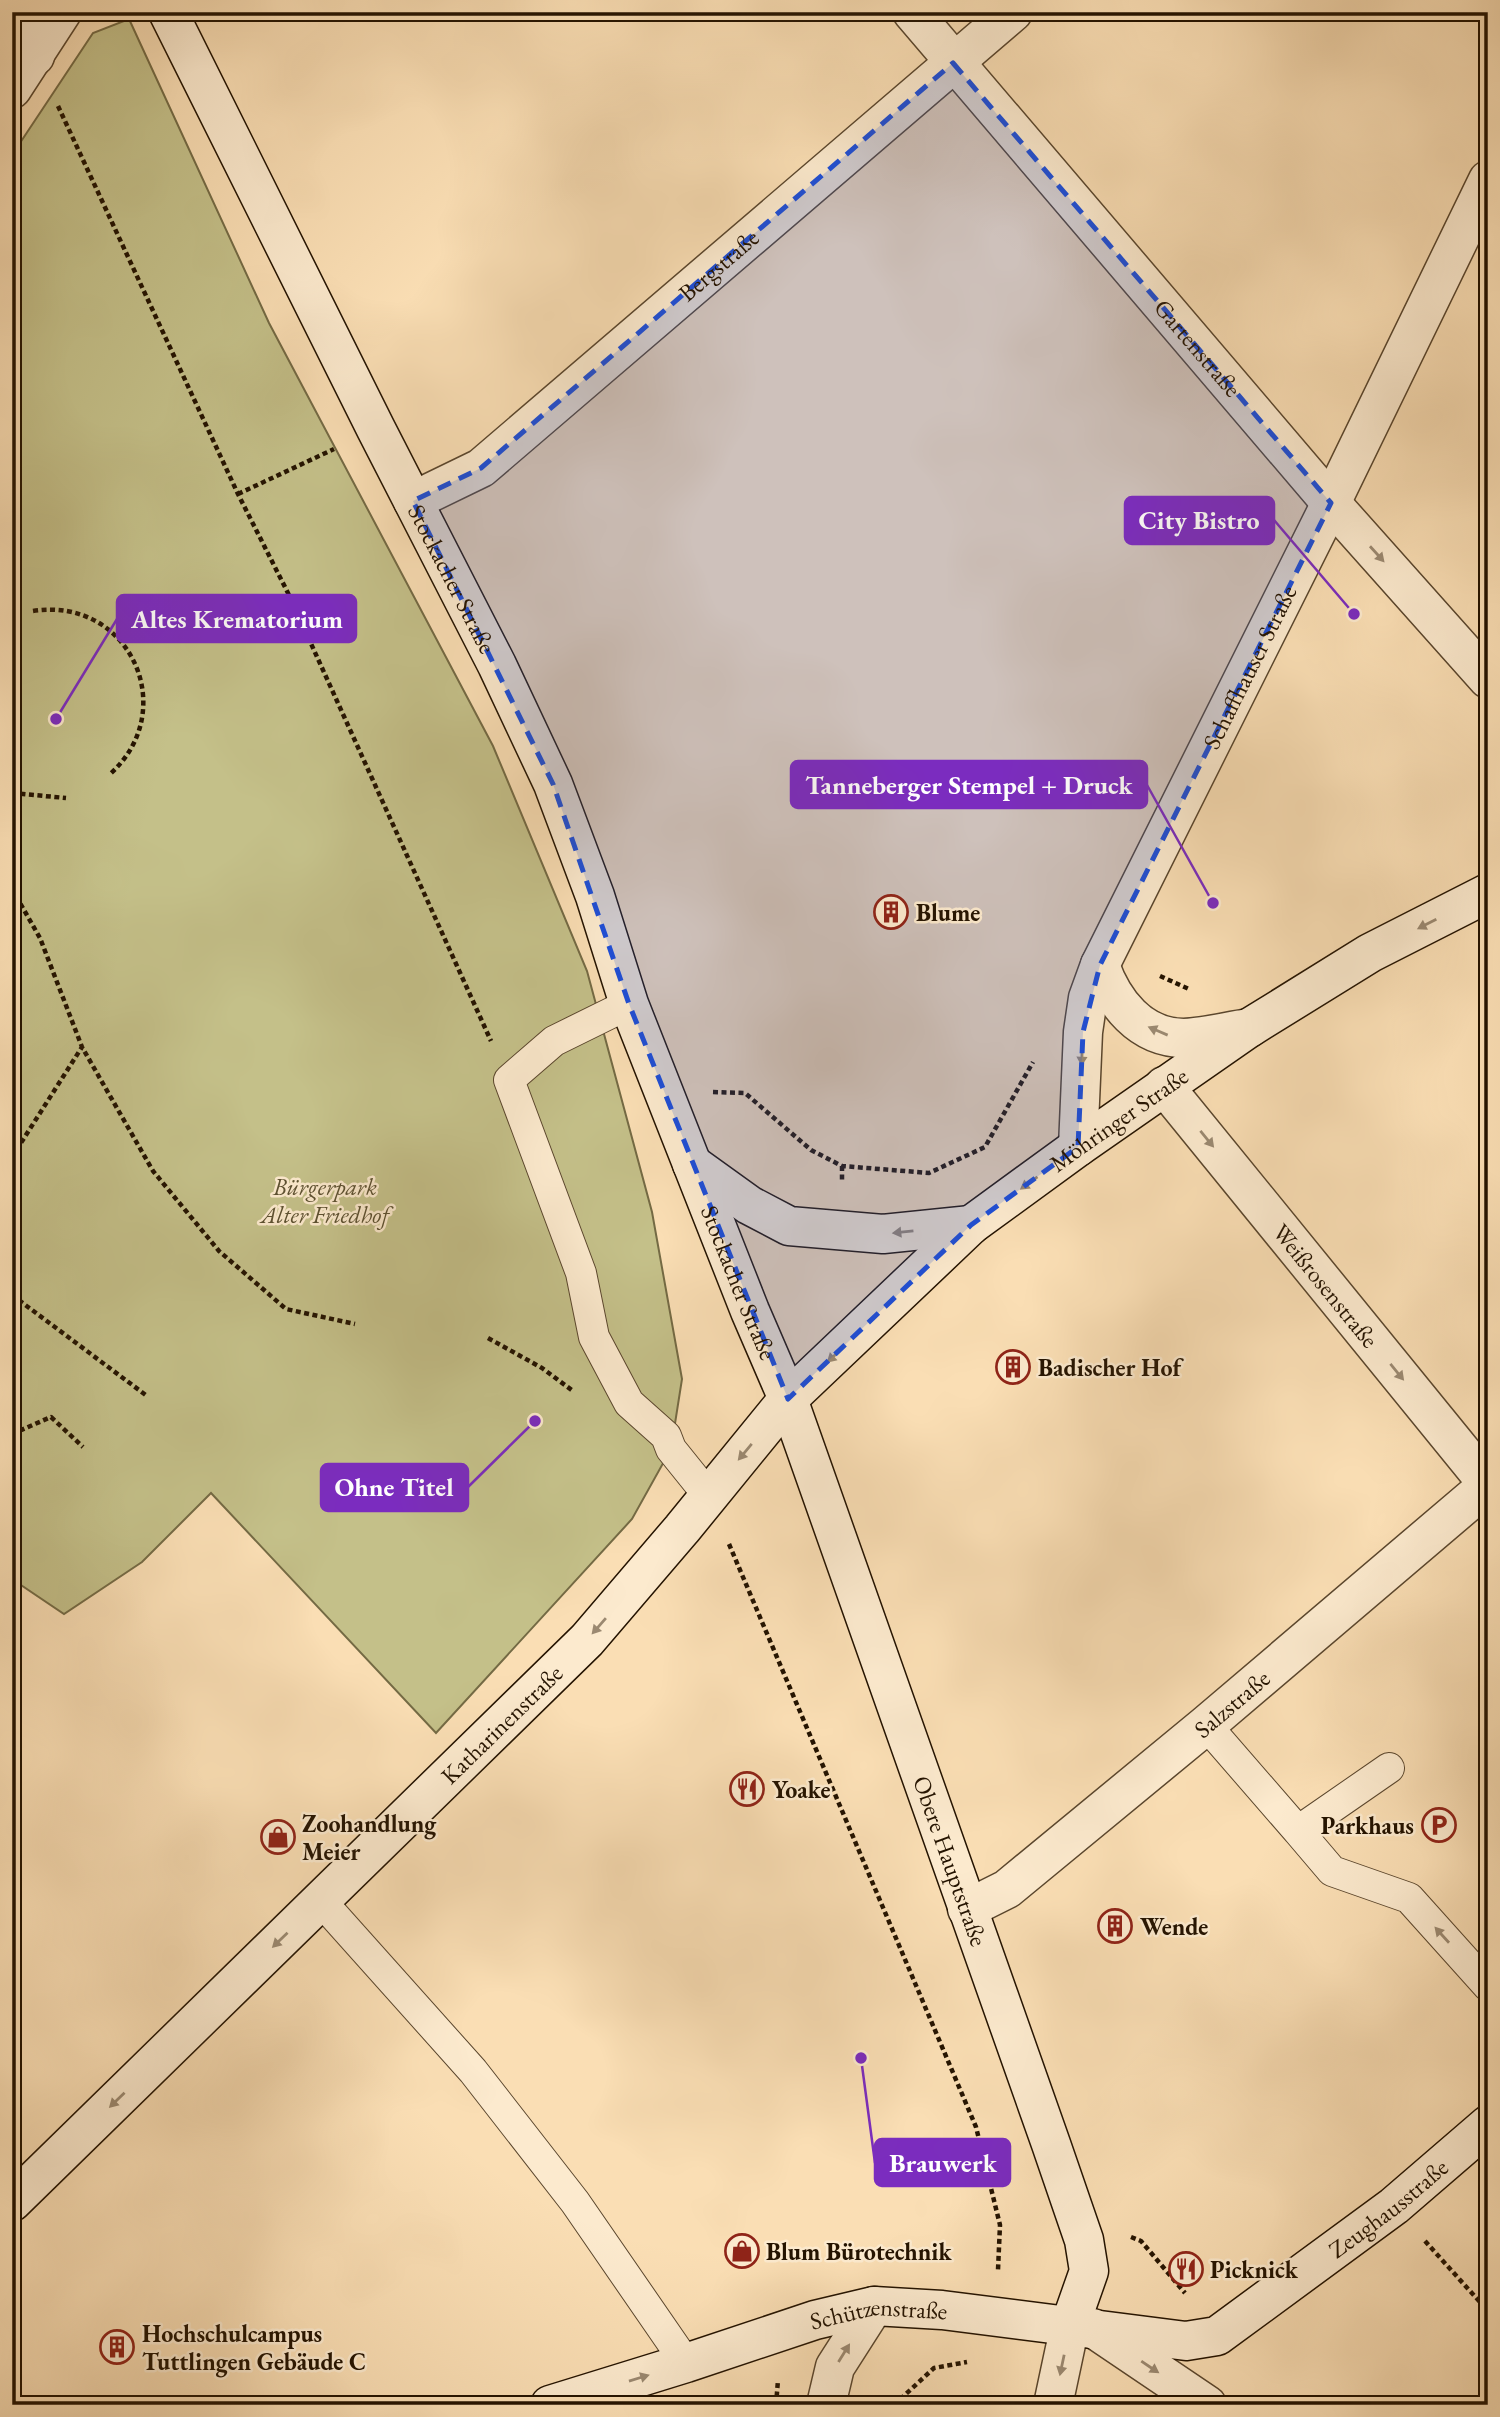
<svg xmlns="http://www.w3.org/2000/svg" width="1500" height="2417" font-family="'EB Garamond',serif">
	<rect width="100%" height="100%" fill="#fadeb4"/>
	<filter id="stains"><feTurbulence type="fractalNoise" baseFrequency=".00286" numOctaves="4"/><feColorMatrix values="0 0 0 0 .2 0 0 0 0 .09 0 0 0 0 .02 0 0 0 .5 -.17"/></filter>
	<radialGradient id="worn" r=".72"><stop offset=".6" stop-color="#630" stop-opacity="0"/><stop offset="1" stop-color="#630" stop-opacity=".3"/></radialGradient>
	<!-- green -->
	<path fill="#c4c089" stroke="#746a44" stroke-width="2" d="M129 19 269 323 493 746 587 971 652 1212 682 1379 671 1449 632 1519 436 1733 211 1493 142 1562 64 1614 12 1579V155L93 33Z"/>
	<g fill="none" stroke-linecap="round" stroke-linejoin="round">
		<!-- lane casing -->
		<g stroke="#5a462d" stroke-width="32">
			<path id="lane" d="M629 1004 554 1041 509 1080 581 1273 594 1337 629 1403 666 1436 671 1449 708 1495
				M1206 1725 1298 1831 1389 1768
				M1298 1831 1332 1871 1409 1898 1488 1986
				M321 1901 473 2071 575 2202 686 2363"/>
		</g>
		<!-- street casing -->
		<g stroke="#5a462d" stroke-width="41">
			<g id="street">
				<path id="s1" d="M912 12 1331 503 1488 679"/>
				<path d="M12 25 35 56"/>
				<path d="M12 89 62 12"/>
				<path id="s2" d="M413 501 481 468 1013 12"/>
				<path d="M1100 965C1113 1002 1140 1038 1184 1038 1205 1037 1228 1031 1249 1028"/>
				<path id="s3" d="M1164 1086 1488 1484"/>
				<path id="s4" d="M1078 1147 1083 1032 1088 998 1100 965 1331 503 1488 180"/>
				<path id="s5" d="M967 1909 1007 1889 1206 1725 1488 1485"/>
				<path d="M1093 2328 1207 2405"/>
				<path d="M826 2405 835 2367 874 2306"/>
				<path d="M1053 2405 1070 2325"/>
			</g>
		</g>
		<!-- secondary casing -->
		<g stroke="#241300" stroke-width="41">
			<g id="secondary">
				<path id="s6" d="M168 12 376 429 497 665 553 784 595 896 629 1004 750 1311 788 1399 1051 2144 1084 2240 1089 2271 1070 2325"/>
				<path d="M692 1164 749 1205 789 1226 883 1234 971 1225"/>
				<path id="s7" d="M12 2202 587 1640 682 1529 788 1399 971 1225 1078 1147 1249 1028 1370 953 1488 893"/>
				<path id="s8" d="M550 2405 686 2363 815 2320 874 2306 942 2310 1186 2341 1217 2336 1394 2206 1488 2125"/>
			</g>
		</g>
		<!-- path -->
		<path stroke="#241300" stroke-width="4.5" stroke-dasharray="5 3.5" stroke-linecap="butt" d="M58 106 238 494 289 595 491 1041
			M238 494 334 449
			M33 611C130 596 182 711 109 775
			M12 793 66 798
			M12 889 40 938 82 1047 153 1171 219 1251 286 1309 355 1324
			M1160 976 1191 990
			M713 1092 745 1093 811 1150 842 1166 929 1173 985 1147 1033 1062
			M12 1157 82 1047
			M842 1166V1183
			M12 1295 147 1396
			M488 1338 542 1368 573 1391
			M12 1434 51 1417 83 1447
			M729 1544 976 2127 1000 2225 998 2270
			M1131 2237 1141 2241 1185 2293
			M1425 2241 1488 2311
			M776 2405 778 2380
			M894 2405 934 2368 967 2362"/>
		<!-- lane -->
		<use href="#lane" stroke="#fceace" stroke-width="30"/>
		<!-- street -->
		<use href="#street" stroke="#fceace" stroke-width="38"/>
		<!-- secondary -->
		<use href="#secondary" stroke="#fceace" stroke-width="38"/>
	</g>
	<!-- one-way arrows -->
	<defs><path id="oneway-solid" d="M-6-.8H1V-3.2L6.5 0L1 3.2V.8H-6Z" transform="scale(1.75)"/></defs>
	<g fill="#9b8971">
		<use href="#oneway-solid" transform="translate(1377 554) rotate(48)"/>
		<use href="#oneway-solid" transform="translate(1427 924) rotate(153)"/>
		<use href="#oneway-solid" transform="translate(1158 1031) rotate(-157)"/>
		<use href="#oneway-solid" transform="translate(1082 1055) rotate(92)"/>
		<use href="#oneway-solid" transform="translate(1207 1139) rotate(51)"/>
		<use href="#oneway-solid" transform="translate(1029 1183) rotate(144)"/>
		<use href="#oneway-solid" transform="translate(903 1232) rotate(174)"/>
		<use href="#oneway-solid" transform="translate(835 1355) rotate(137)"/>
		<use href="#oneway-solid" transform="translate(1397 1372) rotate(51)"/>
		<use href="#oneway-solid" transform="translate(745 1452) rotate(130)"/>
		<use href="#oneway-solid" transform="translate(599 1626) rotate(131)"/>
		<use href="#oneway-solid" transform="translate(1442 1935) rotate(-132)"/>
		<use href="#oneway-solid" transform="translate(280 1940) rotate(136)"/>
		<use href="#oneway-solid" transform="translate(117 2100) rotate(136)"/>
		<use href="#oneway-solid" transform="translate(844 2353) rotate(-58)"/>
		<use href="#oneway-solid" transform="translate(1062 2365) rotate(102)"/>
		<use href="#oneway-solid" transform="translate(1150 2367) rotate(34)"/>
		<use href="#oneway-solid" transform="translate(639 2378) rotate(-17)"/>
	</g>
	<!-- marked area -->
	<path fill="#1d4ed8" fill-opacity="0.2" stroke="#1d4ed8" stroke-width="5" stroke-dasharray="14 9" stroke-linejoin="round" d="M953 63 1331 503 1100 965 1083 1032 1078 1147 971 1225 788 1399 629 1004 553 784 413 501 481 468Z"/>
	<!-- icons -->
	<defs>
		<g id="building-ring" transform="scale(1.75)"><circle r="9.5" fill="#fceace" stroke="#8f2418" stroke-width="1.5"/><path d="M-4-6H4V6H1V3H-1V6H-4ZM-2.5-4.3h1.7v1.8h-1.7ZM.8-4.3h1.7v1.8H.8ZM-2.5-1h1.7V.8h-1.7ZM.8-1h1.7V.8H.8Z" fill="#8f2418"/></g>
		<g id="restaurant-ring" transform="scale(1.75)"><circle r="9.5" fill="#fceace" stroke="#8f2418" stroke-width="1.5"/><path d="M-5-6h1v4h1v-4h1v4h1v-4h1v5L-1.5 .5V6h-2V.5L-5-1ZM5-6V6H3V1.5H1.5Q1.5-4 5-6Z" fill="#8f2418"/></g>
		<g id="parking-ring" transform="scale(1.75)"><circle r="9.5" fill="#fceace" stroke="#8f2418" stroke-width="1.5"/><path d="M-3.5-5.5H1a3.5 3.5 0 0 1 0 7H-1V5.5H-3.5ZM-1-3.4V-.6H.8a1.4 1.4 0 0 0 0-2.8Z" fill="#8f2418"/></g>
		<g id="shop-ring" transform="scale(1.75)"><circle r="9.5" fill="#fceace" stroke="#8f2418" stroke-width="1.5"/><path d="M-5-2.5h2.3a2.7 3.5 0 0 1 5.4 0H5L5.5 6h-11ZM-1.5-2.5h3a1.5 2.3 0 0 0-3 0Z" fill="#8f2418"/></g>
	</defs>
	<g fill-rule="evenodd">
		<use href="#building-ring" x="891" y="912"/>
		<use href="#building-ring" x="1013" y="1367"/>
		<use href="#restaurant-ring" x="747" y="1789"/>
		<use href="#parking-ring" x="1439" y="1825"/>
		<use href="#shop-ring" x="278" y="1837"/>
		<use href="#building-ring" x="1115" y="1926"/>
		<use href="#shop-ring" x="742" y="2251"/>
		<use href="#restaurant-ring" x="1186" y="2269"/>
		<use href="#building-ring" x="117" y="2347"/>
	</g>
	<g text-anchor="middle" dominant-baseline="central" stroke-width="5" stroke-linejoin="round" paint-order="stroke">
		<!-- street labels -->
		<g font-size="24" fill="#241300" stroke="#fceace">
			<text stroke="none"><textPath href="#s2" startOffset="388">Bergstraße</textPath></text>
			<text stroke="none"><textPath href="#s1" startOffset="441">Gartenstraße</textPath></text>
			<text stroke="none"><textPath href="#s6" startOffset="634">Stockacher Straße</textPath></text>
			<text stroke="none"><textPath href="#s4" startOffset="518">Schaffhauser Straße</textPath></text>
			<text stroke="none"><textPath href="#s7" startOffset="1552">Möhringer Straße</textPath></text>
			<text stroke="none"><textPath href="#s6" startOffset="1395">Stockacher Straße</textPath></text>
			<text stroke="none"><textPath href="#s3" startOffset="257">Weißrosenstraße</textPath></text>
			<text stroke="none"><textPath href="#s5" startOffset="336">Salzstraße</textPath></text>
			<text stroke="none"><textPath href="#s7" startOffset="684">Katharinenstraße</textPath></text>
			<text stroke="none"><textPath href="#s6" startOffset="2011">Obere Hauptstraße</textPath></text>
			<text stroke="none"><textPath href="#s8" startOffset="898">Zeughausstraße</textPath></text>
			<text stroke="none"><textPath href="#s8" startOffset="343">Schützenstraße</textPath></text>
		</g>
		<!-- poi labels -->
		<g font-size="24" font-weight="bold" fill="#241300" stroke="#fceace" text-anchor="start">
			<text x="916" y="912">Blume</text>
			<text x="1038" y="1367">Badischer Hof</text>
			<text x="772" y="1789">Yoake</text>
			<text x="302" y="1823">Zoohandlung<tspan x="302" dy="28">Meier</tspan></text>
			<text x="1414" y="1825" text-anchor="end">Parkhaus</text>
			<text x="1140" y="1926">Wende</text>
			<text x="766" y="2251">Blum Bürotechnik</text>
			<text x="1210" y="2269">Picknick</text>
			<text x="142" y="2333">Hochschulcampus<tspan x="142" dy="28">Tuttlingen Gebäude C</tspan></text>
		</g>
		<!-- park labels -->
		<g font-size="24" font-style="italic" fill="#5c5030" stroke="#fceace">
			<text x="325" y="1186">Bürgerpark<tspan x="325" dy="28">Alter Friedhof</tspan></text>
		</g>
	</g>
	<!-- callouts -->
	<path fill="none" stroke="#7b2cbf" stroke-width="2.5" d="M1354 614L1274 520M56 719L117 619M1213 903L1147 785M535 1421L468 1487M861 2058L875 2163"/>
	<g fill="#7b2cbf" stroke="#fceace" stroke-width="2.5">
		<circle cx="1354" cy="614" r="7"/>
		<circle cx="56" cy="719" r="7"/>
		<circle cx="1213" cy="903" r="7"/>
		<circle cx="535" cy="1421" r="7"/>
		<circle cx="861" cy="2058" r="7"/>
	</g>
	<g fill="#7b2cbf" stroke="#7b2cbf" stroke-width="2.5">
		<rect x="1125" y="497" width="149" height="47" rx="7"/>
		<rect x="117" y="595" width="239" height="47" rx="7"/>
		<rect x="791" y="761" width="356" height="47" rx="7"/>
		<rect x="321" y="1464" width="147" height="47" rx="7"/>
		<rect x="875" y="2139" width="135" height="47" rx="7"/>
	</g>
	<g font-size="26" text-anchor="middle" font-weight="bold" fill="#fff">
		<text x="1199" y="529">City Bistro</text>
		<text x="237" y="628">Altes Krematorium</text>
		<text x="969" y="794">Tanneberger Stempel + Druck</text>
		<text x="394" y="1496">Ohne Titel</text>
		<text x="943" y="2172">Brauwerk</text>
	</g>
	<!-- margin -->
	<rect width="1500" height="2417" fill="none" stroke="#fadeb4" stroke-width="42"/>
	<rect x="14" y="14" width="1472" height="2389" fill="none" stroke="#241300" stroke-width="3.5"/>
	<rect x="21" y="21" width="1458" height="2375" fill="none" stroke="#241300" stroke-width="2"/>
	<rect width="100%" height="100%" filter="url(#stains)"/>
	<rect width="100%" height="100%" fill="url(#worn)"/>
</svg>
